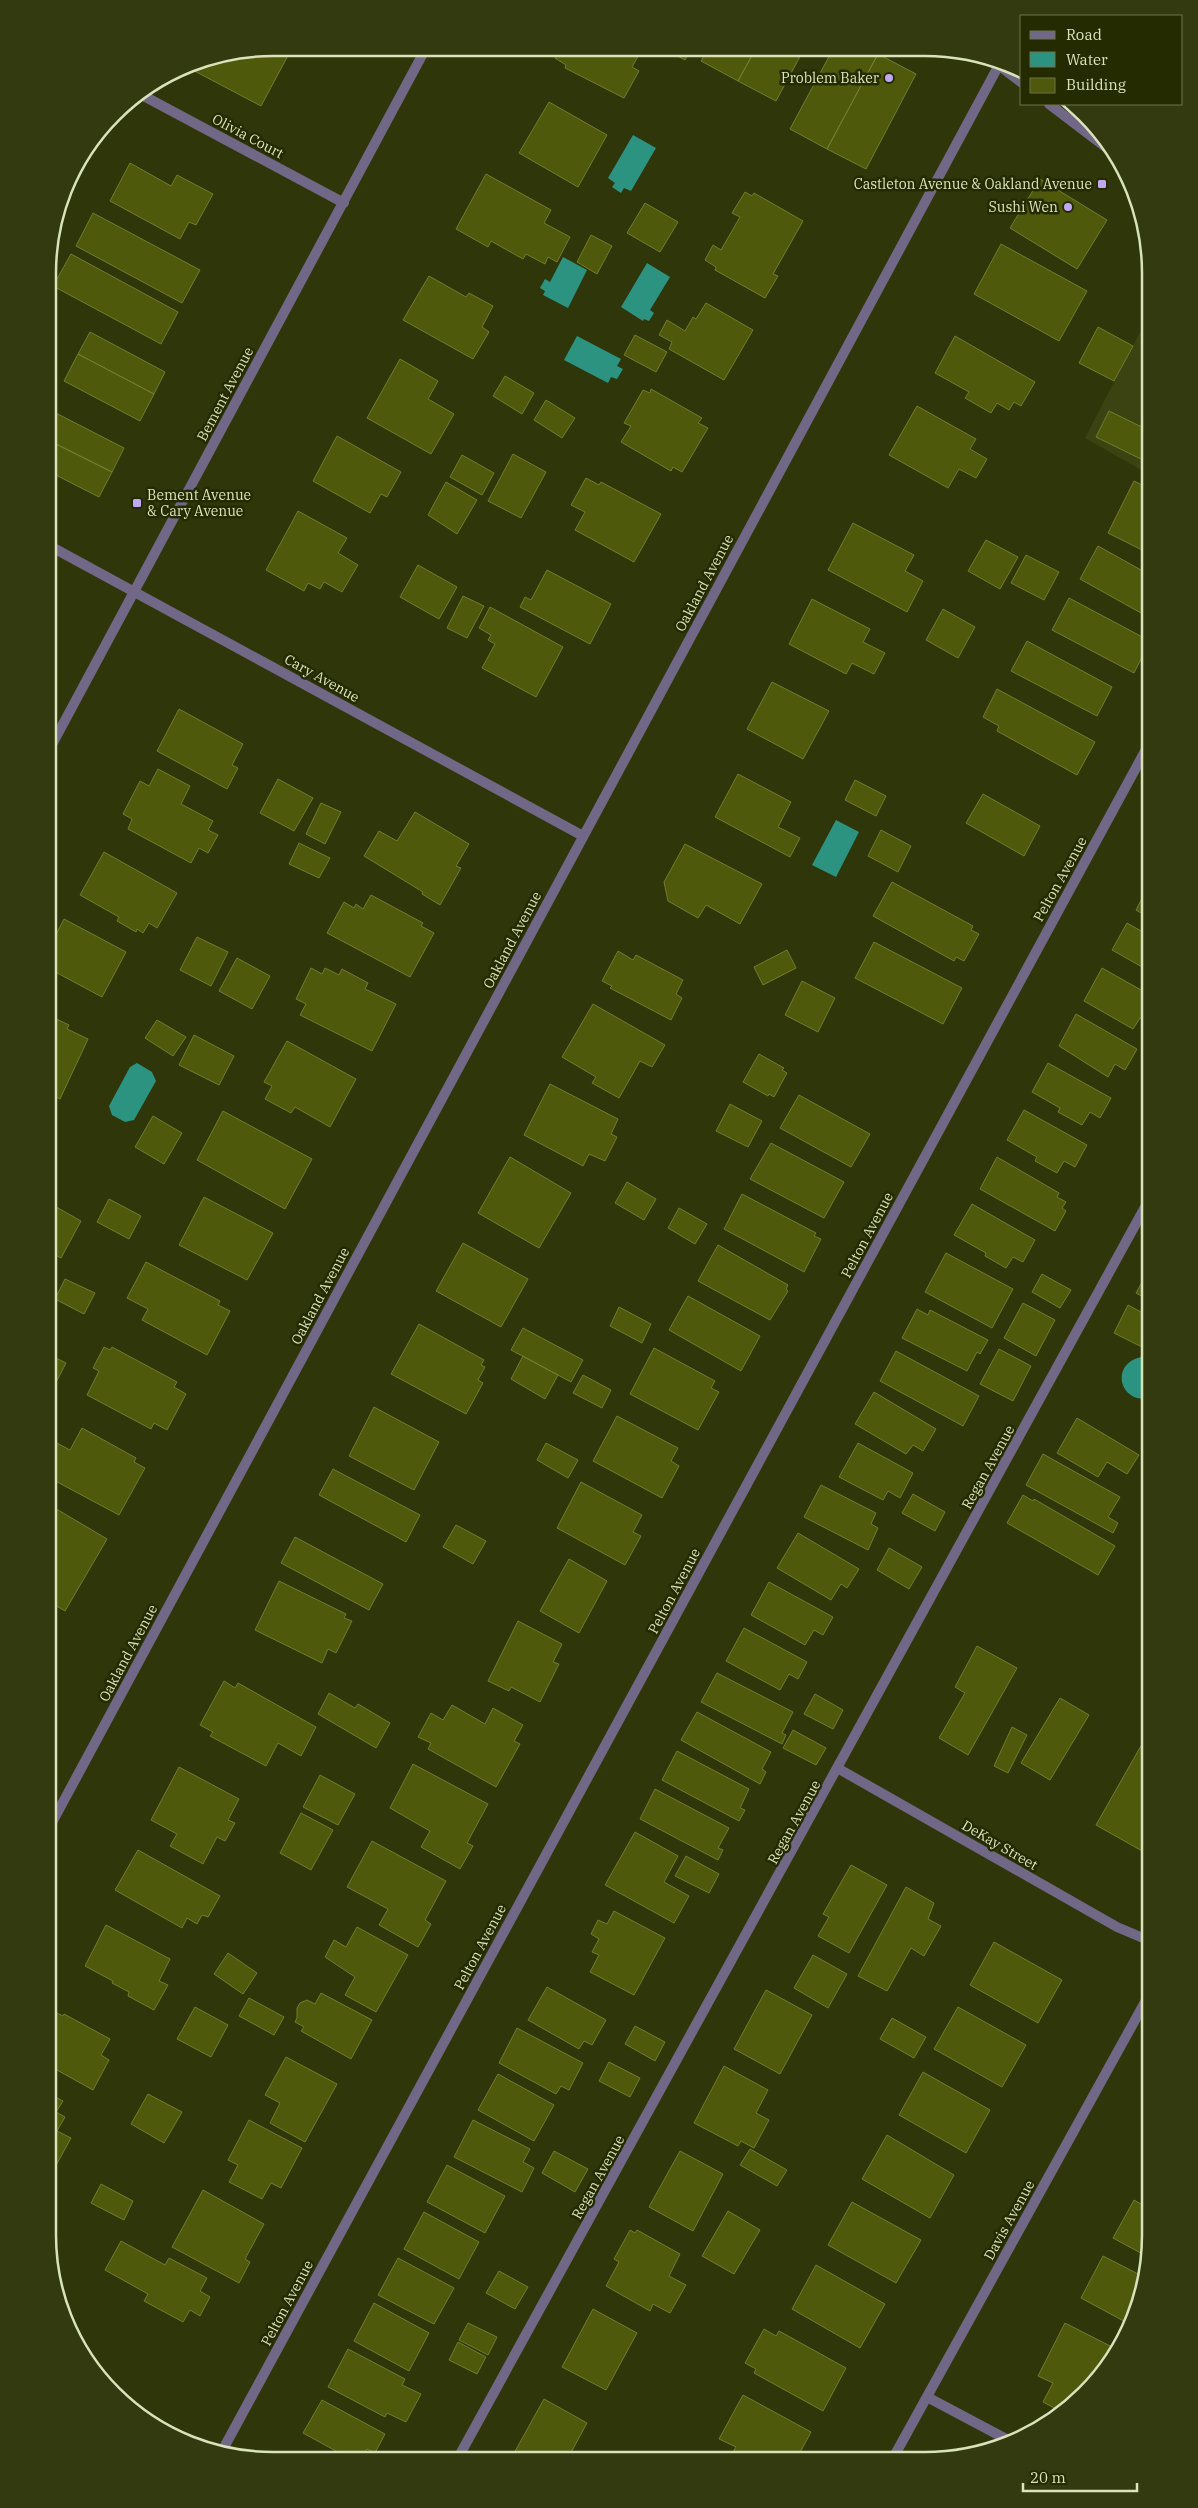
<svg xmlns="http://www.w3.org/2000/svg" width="1198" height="2508" font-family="'IBM Plex Serif',serif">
	<rect width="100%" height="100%" fill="#2f360a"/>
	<!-- built -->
	<path fill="#3b4313" d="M1150 313V475L1085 438Z"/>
	<!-- water -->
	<path fill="#2d9381" d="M633 135 656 148 631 191 624 188 621 193 612 187 615 183 608 178Z
		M563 257 587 270 568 308 543 295 545 291 540 288 545 279 550 282Z
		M647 263 670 277 650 310 654 313 649 321 644 319 643 321 621 307Z
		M577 336 621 359 617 366 623 369 617 379 611 377 608 383 564 360Z
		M836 820 859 832 836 877 812 865Z
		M137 1063 152 1072 156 1081 134 1120 125 1122 112 1115 109 1106 130 1067Z
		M1141 1357 1150 1359V1398C1120 1405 1109 1364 1141 1357Z"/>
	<!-- building -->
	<path fill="#4e590b" stroke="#707e2e" d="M273 48H292L261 106 185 66Z
		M560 49 638 50 641 51 632 67 639 71 624 98 565 68 566 65 555 58Z
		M666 50H691L685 60Z
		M707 50H755L738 81 701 61Z
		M755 50 803 51 776 101 738 81Z
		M832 51H874L878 54 827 149 790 129Z
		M878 54 916 74 866 169 827 149Z
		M549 102 607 135 578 187 519 153Z
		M130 163 171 186 177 175 213 194 196 225 189 222 180 239 110 201Z
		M486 174 551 210 544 223 570 237 557 262 548 257 545 264 526 254 523 259 491 241 488 247 456 229Z
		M1040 179 1107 220 1077 269 1010 228Z
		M745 192 752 196 754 193 803 221 773 274 778 276 765 298 715 270 716 267 705 260 713 245 721 250 740 217 732 213Z
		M645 203 678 222 660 252 627 233Z
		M93 213 200 270 182 303 76 246Z
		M591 235 612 246 597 274 577 262Z
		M1001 244 1087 291 1059 341 974 294Z
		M71 254 178 312 161 344 53 286Z
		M429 276 466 297 469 293 493 306 482 327 489 332 473 359 403 320Z
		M706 303 753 330 724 380 669 349 672 342 659 335 667 320 685 331 693 317 696 319Z
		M1098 327 1133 346 1114 381 1079 363Z
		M90 332 165 372 154 394 78 354Z
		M635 335 667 352 656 372 624 355Z
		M955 336 1035 382 1021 406 1014 402 1009 410 997 403 991 413 965 398 969 392 935 373Z
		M78 354 154 394 140 421 64 381Z
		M400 359 438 381 428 399 454 414 431 454 367 418Z
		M505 376 534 393 522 414 493 396Z
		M651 389 702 418 698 423 708 428 682 472 673 467 671 471 621 442 631 426 624 423 643 390 650 393Z
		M546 400 575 418 562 438 534 420Z
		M917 406 976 439 970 449 987 459 976 478 959 469 948 488 889 455Z
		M48 409 124 448 112 472 48 440Z
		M1109 411 1150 431V439L1141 459 1096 437Z
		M337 436 401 472 387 497 381 494 370 513 313 481Z
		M48 440 112 472 99 497 48 471Z
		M513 454 546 472 521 518 488 501Z
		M462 455 494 473 482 495 450 477Z
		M586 478 599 485 601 482 661 514 634 562 575 530 585 512 571 505Z
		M1134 481 1150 489V554L1108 533Z
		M446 482 477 500 457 534 428 515Z
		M298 511 347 538 338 553 358 565 342 592 324 582 320 589 308 583 304 591 266 570Z
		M853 523 914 555 905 571 923 581 907 612 828 570Z
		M986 540 1018 557 1000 589 968 571Z
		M1098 546 1150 575V618L1080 579Z
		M1026 555 1059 572 1044 600 1011 583Z
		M418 565 457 587 439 619 400 597Z
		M547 570 611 604 590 644 520 607 525 597 531 600Z
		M463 596 484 606 467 638 447 628Z
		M1069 598 1150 641 1134 673 1052 630Z
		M812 599 870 629 863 642 885 653 874 674 852 663 846 674 789 644Z
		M490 607 563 647 536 697 482 668 495 644 488 640 491 635 479 628Z
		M943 609 975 627 958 658 926 640Z
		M1027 641 1112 687 1097 716 1011 671Z
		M772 682 829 711 803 759 747 729Z
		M997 689 1095 742 1077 775 997 731 999 726 983 717Z
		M179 709 243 744 232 765 238 768 227 789 157 751Z
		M158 769 190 786 181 804 213 821 208 830 218 835 208 853 199 848 191 863 128 829 132 819 123 814 140 781 149 786Z
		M738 774 791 802 778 827 800 838 790 857 715 817Z
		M278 779 313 798 294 831 260 813Z
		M855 780 886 796 876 816 845 800Z
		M983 794 1040 826 1024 856 966 823Z
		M321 803 341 812 325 844 306 834Z
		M415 812 469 844 456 866 461 868 440 905 422 894 423 892 364 856 379 831 397 841Z
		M881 830 911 846 898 872 868 856Z
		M299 843 330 858 319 878 289 864Z
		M685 844 762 884 740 924 706 905 698 918 668 901 664 882Z
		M104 852 177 893 157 928 149 923 143 933 137 929 136 932 117 921 119 917 80 895Z
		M892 882 973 926 971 930 979 934 964 961 956 957 954 961 873 916Z
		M1150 883V918L1136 910Z
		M371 895 423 923 421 926 434 933 410 977 327 933 344 902 354 908 356 904 363 909Z
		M64 919 126 952 102 997 48 968V950Z
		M1127 923 1150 936V978L1141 973 1144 968 1112 950Z
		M197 937 228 952 211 986 180 970Z
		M874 942 962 988 943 1024 855 978Z
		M787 950 796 968 763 985 754 967Z
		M618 951 633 960 636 955 683 980 676 994 682 998 671 1020 610 988 612 986 602 981Z
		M237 958 270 976 252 1009 219 991Z
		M311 968 322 974 325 968 339 975 342 969 368 983 365 989 396 1004 372 1051 300 1015 306 1004 296 999Z
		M1102 968 1150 995V1024L1140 1018 1133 1029 1084 1001Z
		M802 981 835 998 818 1032 785 1015Z
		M593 1004 665 1045 652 1067 640 1061 619 1098 592 1083 596 1077 562 1057Z
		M1076 1014 1137 1049 1125 1070 1115 1064 1108 1077 1059 1046Z
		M48 1015 69 1025 67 1029 88 1039 60 1099 48 1093Z
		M157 1020 186 1037 173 1056 145 1038Z
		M194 1035 234 1056 219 1085 179 1065Z
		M287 1041 356 1079 330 1127 295 1107 291 1113 265 1099 272 1086 264 1082Z
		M759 1054 784 1068 782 1070 787 1073 774 1097 769 1094 768 1096 743 1082Z
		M1048 1063 1111 1098 1100 1118 1090 1112 1082 1125 1058 1112 1060 1108 1032 1092Z
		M550 1084 618 1119 611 1134 617 1137 605 1161 589 1154 583 1166 524 1135Z
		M799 1095 870 1134 851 1167 780 1128Z
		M730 1104 762 1121 748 1147 716 1131Z
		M1024 1110 1087 1145 1075 1167 1064 1161 1057 1173 1035 1161 1037 1157 1007 1140Z
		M223 1111 312 1159 285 1209 197 1160Z
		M153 1116 182 1133 164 1164 135 1147Z
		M771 1143 844 1182 824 1218 750 1179Z
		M510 1157 571 1193 539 1248 478 1213Z
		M997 1157 1059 1193 1057 1197 1066 1202 1062 1208 1066 1211 1055 1231 980 1189Z
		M627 1182 656 1199 644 1220 615 1203Z
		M742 1194 816 1233 814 1236 821 1239 804 1272 724 1229Z
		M204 1197 273 1233 247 1280 179 1245Z
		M109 1199 141 1216 129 1239 97 1222Z
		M51 1204 81 1221 61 1258 48 1251V1210Z
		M972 1204 1035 1240 1023 1262 1013 1257 1006 1268 985 1256 986 1253 954 1235Z
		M679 1208 707 1224 695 1244 668 1228Z
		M463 1243 528 1279 501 1327 436 1291Z
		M718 1245 788 1285 786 1289 788 1291 770 1320 698 1281Z
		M946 1253 1013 1289 992 1328 925 1292Z
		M146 1262 220 1301 218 1305 230 1311 207 1355 142 1320 148 1309 127 1298Z
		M1150 1268V1301L1136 1293Z
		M1042 1274 1071 1290 1060 1308 1032 1292Z
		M65 1279 95 1293 84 1314 55 1299Z
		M688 1296 760 1336 741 1371 669 1330Z
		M1023 1303 1055 1320 1036 1356 1004 1338Z
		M1128 1305 1150 1317V1351L1114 1333Z
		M619 1307 651 1324 642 1343 610 1326Z
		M917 1309 928 1315 930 1310 988 1340 980 1354 977 1352 967 1371 902 1338Z
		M419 1324 484 1360 481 1365 485 1367 478 1380 483 1383 466 1414 391 1374Z
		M523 1328 583 1360 571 1382 511 1350Z
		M104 1347 110 1350 112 1347 177 1382 174 1387 186 1394 167 1430 154 1423 151 1429 87 1395 99 1371 93 1368Z
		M654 1348 715 1381 711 1388 719 1392 698 1430 630 1394Z
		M999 1349 1031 1366 1013 1401 980 1384Z
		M896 1351 979 1396 963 1426 880 1381Z
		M48 1354 66 1363 50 1394 48 1393Z
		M523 1356 558 1375 545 1399 511 1379Z
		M583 1375 611 1390 602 1408 573 1393Z
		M874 1392 936 1429 923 1451 913 1445 906 1454 855 1424Z
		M374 1407 439 1442 414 1490 349 1456Z
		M617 1416 678 1448 671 1461 679 1466 662 1498 593 1461Z
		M1077 1418 1139 1455 1127 1474 1107 1462 1098 1477 1057 1453Z
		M82 1428 136 1458 134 1462 145 1468 119 1515 48 1477V1456L55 1442 70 1450Z
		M546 1443 578 1460 568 1478 537 1460Z
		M858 1443 913 1473 900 1498 888 1491 883 1500 839 1477Z
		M1043 1454 1120 1497 1108 1517 1118 1523 1113 1533 1026 1485Z
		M333 1469 420 1515 406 1542 319 1495Z
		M581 1482 642 1515 633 1532 641 1536 625 1565 557 1528Z
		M821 1485 876 1513 871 1524 878 1528 868 1550 804 1517Z
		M913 1494 945 1512 935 1531 902 1513Z
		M1023 1495 1033 1501 1034 1499 1115 1546 1098 1575 1007 1523Z
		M48 1504 107 1539 65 1611 48 1601Z
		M456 1525 486 1541 473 1564 443 1547Z
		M798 1533 859 1569 847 1588 841 1584 831 1600 777 1568Z
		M295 1537 383 1584 369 1610 281 1563Z
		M889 1548 922 1567 909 1589 877 1570Z
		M569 1559 607 1581 579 1633 540 1611Z
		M279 1581 346 1614 344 1618 352 1621 336 1653 328 1649 322 1663 255 1630Z
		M769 1582 833 1617 823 1635 814 1630 805 1645 751 1615Z
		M518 1621 562 1644 553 1662 559 1664 540 1702 511 1687 509 1691 488 1681Z
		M744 1628 807 1662 798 1679 789 1674 780 1690 726 1661Z
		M977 1646 1017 1668 968 1755 939 1738 965 1693 955 1687Z
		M717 1673 793 1712 782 1733 786 1735 782 1744 701 1702Z
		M224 1681 235 1688 238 1683 316 1727 301 1756 278 1743 266 1766 210 1736 213 1732 200 1725Z
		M329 1693 355 1708 358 1704 390 1723 376 1748 318 1714Z
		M815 1694 843 1710 833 1729 804 1714Z
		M1060 1698 1089 1715 1050 1780 1021 1763Z
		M452 1705 485 1724 493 1708 523 1725 514 1741 520 1744 496 1787 428 1749 431 1743 418 1737 431 1713 443 1720Z
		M697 1712 771 1752 762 1769 766 1772 760 1784 681 1740Z
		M1012 1727 1027 1735 1008 1773 994 1766Z
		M793 1730 826 1748 816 1765 783 1748Z
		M1150 1730V1842L1144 1852 1096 1825Z
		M677 1751 749 1789 740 1808 745 1810 739 1821 662 1780Z
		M413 1764 488 1804 467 1843 473 1846 460 1869 421 1847 430 1831 390 1808Z
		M179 1767 239 1799 228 1820 235 1823 225 1841 217 1837 203 1864 170 1846 177 1834 151 1820Z
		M320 1775 355 1794 338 1825 303 1807Z
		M655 1789 729 1828 718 1848 723 1850 718 1860 640 1819Z
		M301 1813 333 1830 311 1870 280 1853Z
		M635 1832 678 1856 664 1882 689 1896 674 1923 605 1885Z
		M372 1841 446 1881 425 1920 431 1924 418 1947 379 1925 388 1909 347 1887Z
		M138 1850 220 1896 208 1917 202 1915 197 1924 187 1918 182 1928 115 1890Z
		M686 1856 719 1874 709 1893 675 1876Z
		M851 1865 887 1885 849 1953 818 1936 829 1917 823 1914Z
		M906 1887 934 1903 928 1919 941 1926 924 1956 911 1948 887 1991 858 1976Z
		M614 1911 665 1938 634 1995 590 1972 599 1955 592 1952 599 1939 591 1934 598 1920 607 1924Z
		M106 1925 170 1959 159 1981 168 1985 154 2010 128 1996 129 1992 112 1983 113 1981 85 1966Z
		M357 1927 408 1955 376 2012 345 1995 355 1977 325 1957 334 1940 346 1947Z
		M994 1942 1062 1980 1038 2023 970 1985Z
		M228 1953 257 1973 243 1994 214 1974Z
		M813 1955 847 1974 828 2008 794 1988Z
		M547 1987 606 2020 592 2045 584 2041 579 2049 528 2020Z
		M766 1990 812 2015 780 2074 734 2049Z
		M321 1993 372 2020 351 2059 301 2031 304 2027 295 2022 297 2018V2008L300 2003 307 2000 315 2004Z
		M249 1998 284 2017 274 2035 239 2016Z
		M195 2007 228 2025 211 2057 177 2039Z
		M958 2007 1026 2045 1002 2087 934 2049Z
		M51 2010 63 2016 64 2014 110 2039 101 2055 109 2060 93 2090 48 2065V2016Z
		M892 2018 926 2037 914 2058 880 2039Z
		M635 2026 665 2042 655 2061 625 2044Z
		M517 2028 583 2063 569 2090 561 2086 556 2094 499 2063Z
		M286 2057 337 2084 305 2142 270 2123 280 2103 265 2095Z
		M609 2062 640 2078 630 2097 599 2081Z
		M724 2066 768 2090 756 2113 769 2120 754 2148 741 2141 738 2146 694 2123Z
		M923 2072 990 2110 966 2153 899 2115Z
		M498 2074 554 2105 534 2141 478 2110Z
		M48 2093 63 2101 56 2112 65 2117 57 2131 71 2138 53 2171 48 2168Z
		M148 2094 182 2112 164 2143 131 2124Z
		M249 2120 302 2148 281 2188 271 2183 262 2199 229 2182 238 2165 228 2160Z
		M473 2120 530 2149 523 2162 534 2168 522 2192 454 2157Z
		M887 2135 954 2175 930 2218 862 2179Z
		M750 2149 787 2170 777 2186 740 2165Z
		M554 2151 588 2169 575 2192 542 2173Z
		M680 2151 723 2174 693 2231 649 2207Z
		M447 2165 505 2196 485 2233 427 2202Z
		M101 2184 133 2201 124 2220 91 2203Z
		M203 2190 264 2224 245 2259 250 2262 239 2283 172 2247Z
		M1134 2200 1150 2209 1148 2257 1113 2238Z
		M852 2202 921 2240 896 2283 828 2245Z
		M728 2211 760 2230 734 2274 702 2256Z
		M424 2212 479 2242 459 2279 404 2249Z
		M630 2230 635 2233 637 2230 680 2254 669 2276 686 2285 670 2313 653 2304 650 2311 606 2286 619 2262 614 2259Z
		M121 2241 165 2265 169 2258 207 2278 200 2291 210 2297 200 2316 190 2310 183 2322 144 2301 148 2294 105 2270Z
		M1103 2256 1144 2277 1131 2325 1081 2298Z
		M398 2258 454 2288 434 2324 378 2295Z
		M816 2265 885 2304 860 2348 792 2309Z
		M499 2271 528 2287 515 2309 486 2293Z
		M374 2303 429 2333 409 2371 354 2341Z
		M593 2309 637 2333 606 2390 562 2367Z
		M468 2323 497 2337 488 2355 459 2340Z
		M1065 2323 1116 2349 1095 2383 1062 2412 1043 2402 1053 2383 1038 2376Z
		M764 2329 776 2336 779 2331 846 2368 823 2411 754 2373 756 2369 745 2363Z
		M458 2342 486 2357 477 2374 449 2360Z
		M348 2349 405 2379 402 2385 421 2394 406 2422 387 2413 385 2417 328 2387Z
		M743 2395 811 2432 796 2460 729 2459 736 2447 719 2439Z
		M544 2399 587 2423 568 2458H519L513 2455Z
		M322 2400 385 2434 375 2453 367 2449 362 2457H347L303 2433Z"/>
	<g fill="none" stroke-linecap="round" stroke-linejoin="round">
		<!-- minor -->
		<path stroke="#706886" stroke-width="10" d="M140 94 344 203
			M48 545 583 836
			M839 1769 1117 1927 1150 1941
			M48 1830 1000 63
			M927 2397 1010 2441
			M221 2453 1150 742
			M458 2458 1150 1198
			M892 2460 1150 1993"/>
		<!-- tertiary -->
		<path stroke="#706886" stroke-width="10" d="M992 60 1022 83
			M1049 104 1116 155
			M48 752 426 48"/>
	</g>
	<!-- markers -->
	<g fill="#c0a8f4" stroke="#252b00" stroke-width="2">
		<circle cx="889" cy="78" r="5"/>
		<rect x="1097" y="179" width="10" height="10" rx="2.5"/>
		<circle cx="1068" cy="207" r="5"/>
		<rect x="132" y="498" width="10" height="10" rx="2.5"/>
	</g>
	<g text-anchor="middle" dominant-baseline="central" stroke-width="5" stroke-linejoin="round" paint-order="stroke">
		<!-- poi labels -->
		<g font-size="14" fill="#d9e2bb" stroke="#252b00" text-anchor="end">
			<text x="879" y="78">Problem Baker</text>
			<text x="1092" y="184">Castleton Avenue &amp; Oakland Avenue</text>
			<text x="1058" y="207">Sushi Wen</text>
			<text x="147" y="495" text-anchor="start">Bement Avenue<tspan x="147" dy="16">&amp; Cary Avenue</tspan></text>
		</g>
		<!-- street labels -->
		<g font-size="14" fill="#d9e2bb" stroke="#252b00">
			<text transform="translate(248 136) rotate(28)">Olivia Court</text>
			<text transform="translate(225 394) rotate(-62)">Bement Avenue</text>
			<text transform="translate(704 583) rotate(-62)">Oakland Avenue</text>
			<text transform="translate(322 678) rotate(29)">Cary Avenue</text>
			<text transform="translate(1060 879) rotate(-61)">Pelton Avenue</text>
			<text transform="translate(512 940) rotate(-62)">Oakland Avenue</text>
			<text transform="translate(867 1235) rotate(-62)">Pelton Avenue</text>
			<text transform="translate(320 1296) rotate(-62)">Oakland Avenue</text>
			<text transform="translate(988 1467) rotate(-61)">Regan Avenue</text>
			<text transform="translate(674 1591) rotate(-62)">Pelton Avenue</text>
			<text transform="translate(128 1653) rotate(-62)">Oakland Avenue</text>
			<text transform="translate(794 1822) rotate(-61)">Regan Avenue</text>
			<text transform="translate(1000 1845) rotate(30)">DeKay Street</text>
			<text transform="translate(480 1947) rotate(-62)">Pelton Avenue</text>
			<text transform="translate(598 2177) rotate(-61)">Regan Avenue</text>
			<text transform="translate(1009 2220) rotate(-61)">Davis Avenue</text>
			<text transform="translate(287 2303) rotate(-62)">Pelton Avenue</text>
		</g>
	</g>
	<!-- crop -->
	<path d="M0 0H1198V2508H0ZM273 56H925A217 217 0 0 1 1142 273V2235A217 217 0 0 1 925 2452H273A217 217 0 0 1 56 2235V273A217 217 0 0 1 273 56Z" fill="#333a0f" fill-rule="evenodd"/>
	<path fill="none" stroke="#d9e2bb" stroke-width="2.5" d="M273 56H925A217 217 0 0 1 1142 273V2235A217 217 0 0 1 925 2452H273A217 217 0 0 1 56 2235V273A217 217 0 0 1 273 56Z"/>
	<!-- legend -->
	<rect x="1020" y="15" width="162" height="90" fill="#252b00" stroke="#6d744b"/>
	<rect x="1030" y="31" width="25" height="8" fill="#706886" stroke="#6d744b"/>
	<text x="1066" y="40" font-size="15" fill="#d9e2bb">Road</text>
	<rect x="1030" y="52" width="25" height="15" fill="#2d9381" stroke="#6d744b"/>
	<text x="1066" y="65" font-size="15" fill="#d9e2bb">Water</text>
	<rect x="1030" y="78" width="25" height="15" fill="#4e590b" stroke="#6d744b"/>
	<text x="1066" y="90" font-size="15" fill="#d9e2bb">Building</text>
	<!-- scale -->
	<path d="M1023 2483v8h114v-8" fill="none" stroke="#d9e2bb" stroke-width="2.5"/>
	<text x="1030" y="2483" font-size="15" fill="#d9e2bb" stroke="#252b00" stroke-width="4" paint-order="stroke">20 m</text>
</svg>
